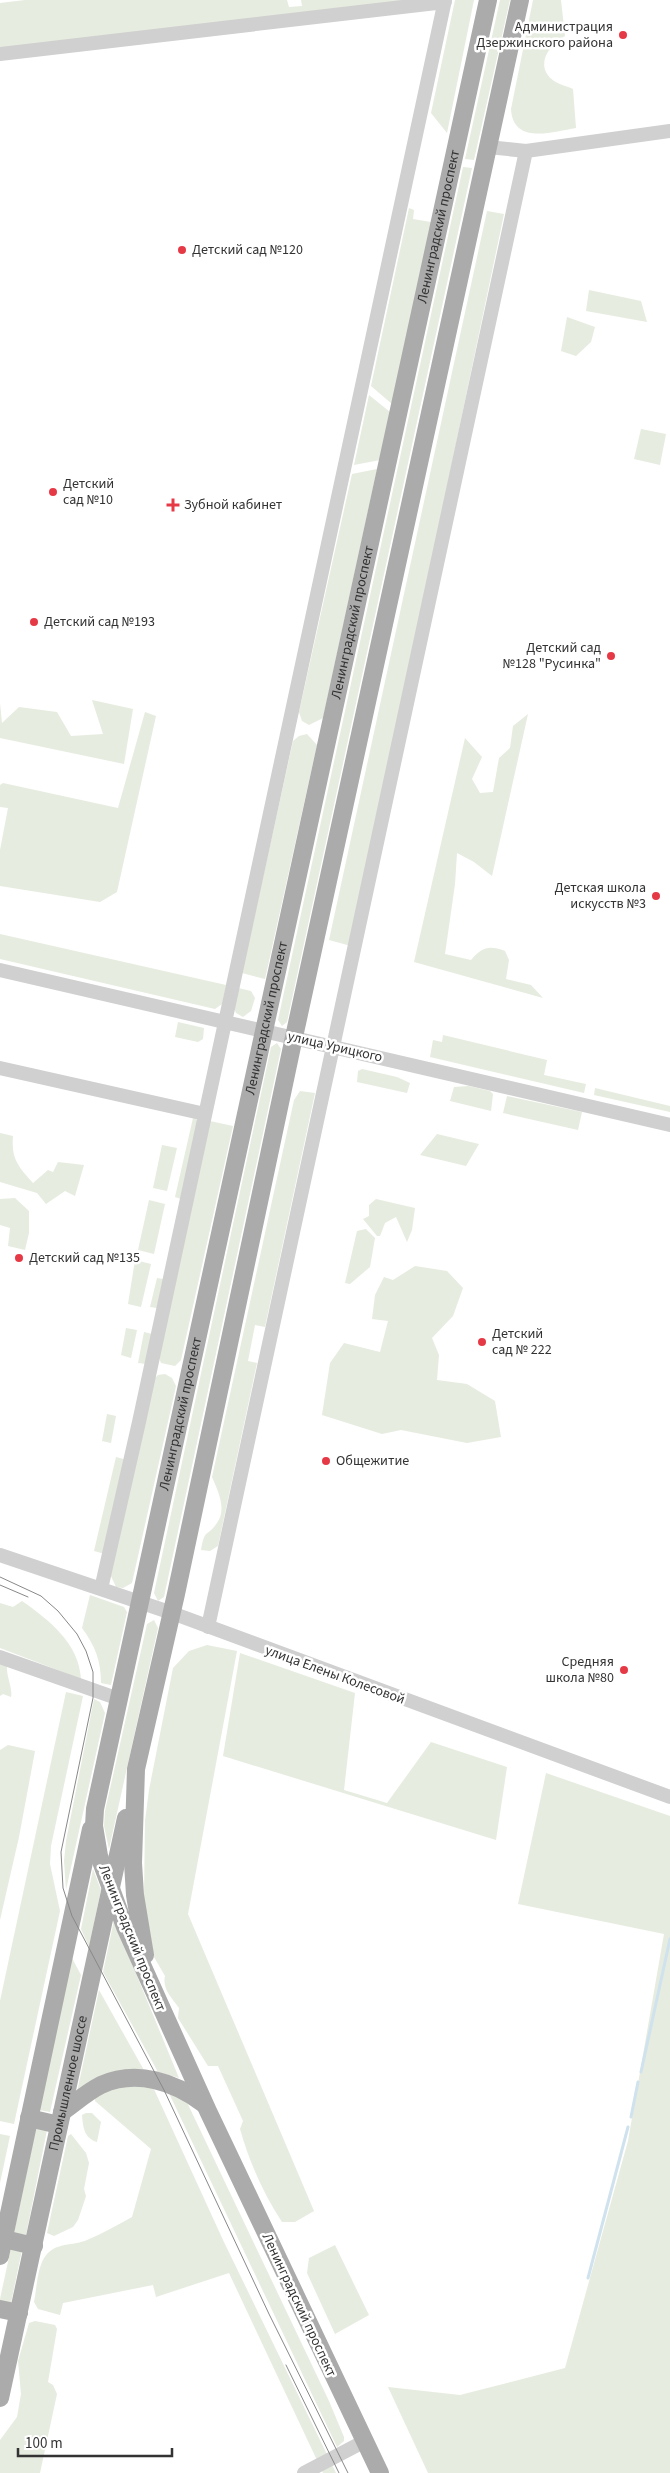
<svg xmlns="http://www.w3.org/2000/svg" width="670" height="2473" font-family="'Source Sans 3',sans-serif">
	<rect width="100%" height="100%" fill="#fff"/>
	<!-- green -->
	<path fill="#e6ecdf" d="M25 0H287L289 7 302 6 301 0H416L0 48V3Z
		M455 0H474L447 133 431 113Z
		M500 0H510L474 160 465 159Z
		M533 0H561L565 36C548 45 534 67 554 81 560 85 567 86 573 89L576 128C552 132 513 145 511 109Z
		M463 167 472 168 287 1022 282 1026 278 1020Z
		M409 208 414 210 413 219 431 222 392 404 371 386Z
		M487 211 504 214 351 946 329 940Z
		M589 290 641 301 647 322 586 311Z
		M567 317 595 327 591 342 576 356 561 351Z
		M369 395 390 412 380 460 354 465Z
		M641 429 666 434 660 465 634 459Z
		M377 469 323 718 309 725 302 721 299 712 352 474Z
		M92 700 133 709 124 764 0 738V703L2 723 19 707 57 712 71 736 103 734Z
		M145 712 156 716 117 892 100 902 0 886V850L8 808 0 807V785L3 783 118 808Z
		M528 714 492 876 474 862 457 853 455 884 445 954 471 960C482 947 489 945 505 951L509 960 506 979 531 985 543 998 414 962 465 738 482 757 472 779 480 793 493 792 499 758 510 748 513 726Z
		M307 734 317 745 265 979 242 973 293 741 299 736Z
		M0 934 226 985 222 1004 215 1009 0 959Z
		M238 988 251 991 255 998 251 1011 243 1017 236 1013 234 1008Z
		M178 1022 204 1028 203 1039 198 1042 175 1037Z
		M443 1035 547 1060 544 1075 586 1084 584 1093 430 1057 433 1040 442 1042Z
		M277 1043 281 1049 164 1597 158 1601 154 1593 271 1047Z
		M362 1069 397 1077 410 1083 407 1093 357 1082 358 1071Z
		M469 1086 490 1091 493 1094 491 1111 450 1101 454 1087Z
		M595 1088 670 1106V1112L594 1095Z
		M300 1091 315 1093 265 1327 255 1325 248 1361 257 1363 218 1546 210 1551 201 1550C205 1527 207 1538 217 1523 227 1509 218 1491 212 1477L294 1100Z
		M507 1096 582 1112 578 1130 503 1113Z
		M193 1118 198 1120 181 1199 175 1197Z
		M210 1121 233 1126 181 1360 175 1366 161 1363 158 1355Z
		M0 1133 13 1136C11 1159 18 1166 33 1183L48 1170 53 1172 58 1162 84 1165 75 1196 65 1191 46 1204 37 1193 0 1182Z
		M437 1134 479 1144 466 1166 420 1155Z
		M162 1145 177 1148 167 1191 153 1188Z
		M15 1198 29 1211V1233L25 1250 8 1246 10 1228 0 1225V1199Z
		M376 1199 415 1208 412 1230 407 1242 396 1217 385 1223 380 1236H377L363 1219 369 1216V1205Z
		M149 1200 165 1204 154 1254 138 1250Z
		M366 1229 375 1238 370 1267 350 1284 345 1283 357 1231Z
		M135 1260 151 1264 141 1307 128 1304Z
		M415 1266 447 1271 463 1288 453 1316 432 1338 439 1355 437 1380 467 1384 495 1401 501 1437 467 1443 401 1430 382 1434 322 1415 330 1363 344 1343 380 1352 388 1321 372 1319 375 1295 384 1277 393 1280Z
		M157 1278 163 1279 157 1308 150 1307Z
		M126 1328 137 1330 131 1358 121 1355Z
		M144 1332 152 1334 146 1364 138 1363Z
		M165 1374 172 1378 176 1386 132 1583 123 1588 116 1587 110 1574 153 1380 158 1375Z
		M107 1414 116 1416 111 1443 102 1441Z
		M116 1457 127 1460 105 1554 94 1551Z
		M90 1595 124 1607 127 1612 111 1685 101 1683C101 1660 95 1646 82 1628Z
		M22 1601C49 1620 79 1643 81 1679L0 1648V1603L13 1607Z
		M154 1620 158 1628 109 1849 104 1826 105 1811 147 1624Z
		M207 1645 237 1651 188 1914 314 2211 295 2222H282C263 2193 249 2161 240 2129L243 2121 218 2066H208L178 2018 179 2008C172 1998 162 1989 165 1976L154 1957 144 1898 145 1821 149 1790 173 1668 189 1651Z
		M240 1653 355 1693 344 1790 387 1803 431 1742 507 1767 496 1840 223 1756Z
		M0 1663 7 1666C6 1676 13 1689 11 1697L3 1694 0 1696Z
		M66 1692 83 1696 51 1846 50 1864 60 1911 14 2124 0 2121V2001Z
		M94 1699 100 1702 105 1713 66 1890 64 1861 66 1841Z
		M8 1745 35 1751 19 1837 0 1920V1750Z
		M546 1773 670 1816V2473H428L388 2387 460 2395 565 2368 628 2141 664 1934 518 1904Z
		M93 1869 101 1890 89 1947 81 1929Z
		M114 1920 179 2078 158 2072 103 1972Z
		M72 1958 81 1975 50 2112 39 2110Z
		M99 1990 145 2072 77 2092Z
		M125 2085 153 2087 223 2240 336 2473H323L229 2273 156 2297 153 2285 63 2303 60 2315 38 2309 34 2302C37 2288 37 2265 47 2254 58 2242 74 2246 87 2240 102 2234 117 2225 132 2217L151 2149 95 2101V2096Z
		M167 2089 184 2096 329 2401 344 2437V2441L337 2447Z
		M86 2113H92L101 2122 97 2142C84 2138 83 2127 82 2115Z
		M36 2128 47 2130 26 2235 14 2233Z
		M0 2134 10 2136 0 2183Z
		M71 2134 86 2153 89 2163 84 2189 86 2196 78 2220 73 2227 54 2236 47 2233 68 2136Z
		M335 2245 369 2315 335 2334 307 2273 309 2258Z
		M11 2248 22 2250 11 2303 0 2301V2299Z
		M35 2321 55 2325 57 2329 48 2382 53 2385 57 2394 40 2473H0V2440L17 2417 21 2394 18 2361 29 2323Z"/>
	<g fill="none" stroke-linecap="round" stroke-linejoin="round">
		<!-- stream -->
		<path stroke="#cfe2ee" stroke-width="3" d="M641 2072 670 1939
			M631 2117 638 2082
			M588 2278 628 2127"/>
		<!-- minor -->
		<path stroke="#d0d0d0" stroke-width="14" d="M0 54 445 2
			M488 147 526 151 670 131
			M0 970 670 1125
			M0 1068 205 1114
			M0 1555 172 1613 670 1797
			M101 1589 139 1422 445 0
			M208 1627 526 151
			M0 1657 119 1699
			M304 2473 365 2441"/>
		<!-- major -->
		<g stroke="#ababab" stroke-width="18">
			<path d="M145 1955 135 1895 133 1863 136 1769 176 1594 294 1037 520 0"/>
			<path d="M62 2112C75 2103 87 2092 101 2085 137 2069 175 2082 204 2104"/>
			<path d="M29 2118 59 2125"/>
			<path d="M4 2239 34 2246"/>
			<path d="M0 2256 91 1829"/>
			<path d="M0 2309 19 2313"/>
			<path id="s1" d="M0 2398 126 1818"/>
			<path id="s2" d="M380 2473 208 2111 125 1927 99 1856 94 1826 95 1809 488 0"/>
		</g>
		<!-- tram -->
		<path stroke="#888" stroke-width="1" d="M0 1577 41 1596 58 1611 77 1634 86 1651 93 1672V1698L61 1852 63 1888 72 1916 164 2090 269 2314 348 2473
			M0 1585 28 1597
			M286 2365 339 2473"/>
	</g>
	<!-- markers -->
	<g fill="#e63946" stroke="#fff" stroke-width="2">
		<circle cx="623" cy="35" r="5"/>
		<circle cx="182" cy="250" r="5"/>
		<circle cx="53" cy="492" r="5"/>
		<path d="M170.5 497.5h5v5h5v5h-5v5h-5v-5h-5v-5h5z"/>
		<circle cx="34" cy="622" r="5"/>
		<circle cx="611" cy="656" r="5"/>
		<circle cx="656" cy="896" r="5"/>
		<circle cx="19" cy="1258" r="5"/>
		<circle cx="482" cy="1342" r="5"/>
		<circle cx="326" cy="1461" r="5"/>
		<circle cx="624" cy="1670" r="5"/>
	</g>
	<g text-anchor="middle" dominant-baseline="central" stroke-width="5" stroke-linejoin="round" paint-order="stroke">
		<!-- poi labels -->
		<g font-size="14" fill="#333" stroke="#fff" text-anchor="start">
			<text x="613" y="27" text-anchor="end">Администрация<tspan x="613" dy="16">Дзержинского района</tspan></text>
			<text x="192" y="250">Детский сад №120</text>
			<text x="63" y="484">Детский<tspan x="63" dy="16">сад №10</tspan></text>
			<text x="184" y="505">Зубной кабинет</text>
			<text x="44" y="622">Детский сад №193</text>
			<text x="601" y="648" text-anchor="end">Детский сад<tspan x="601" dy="16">№128 "Русинка"</tspan></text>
			<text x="646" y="888" text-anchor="end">Детская школа<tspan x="646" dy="16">искусств №3</tspan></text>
			<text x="29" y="1258">Детский сад №135</text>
			<text x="492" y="1334">Детский<tspan x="492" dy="16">сад № 222</tspan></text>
			<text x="336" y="1461">Общежитие</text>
			<text x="614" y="1662" text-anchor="end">Средняя<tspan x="614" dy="16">школа №80</tspan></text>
		</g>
		<!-- street labels -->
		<g font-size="14" fill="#333" stroke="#fff">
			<text stroke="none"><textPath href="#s2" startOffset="2345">Ленинградский проспект</textPath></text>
			<text stroke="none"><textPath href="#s2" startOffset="1940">Ленинградский проспект</textPath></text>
			<text stroke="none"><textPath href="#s2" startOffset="1535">Ленинградский проспект</textPath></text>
			<text transform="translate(335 1047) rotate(13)">улица Урицкого</text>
			<text stroke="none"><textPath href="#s2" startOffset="1130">Ленинградский проспект</textPath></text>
			<text transform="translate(335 1675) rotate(20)">улица Елены Колесовой</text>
			<text transform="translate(132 1938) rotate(68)">Ленинградский проспект</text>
			<text stroke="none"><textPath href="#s1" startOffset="322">Промышленное шоссе</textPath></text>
			<text transform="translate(299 2305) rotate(65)">Ленинградский проспект</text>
		</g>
	</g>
	<!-- scale -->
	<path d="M18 2448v8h154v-8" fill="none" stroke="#333333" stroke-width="2.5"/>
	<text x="25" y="2448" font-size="15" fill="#333333" stroke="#ffffff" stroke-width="4" paint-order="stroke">100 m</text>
</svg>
